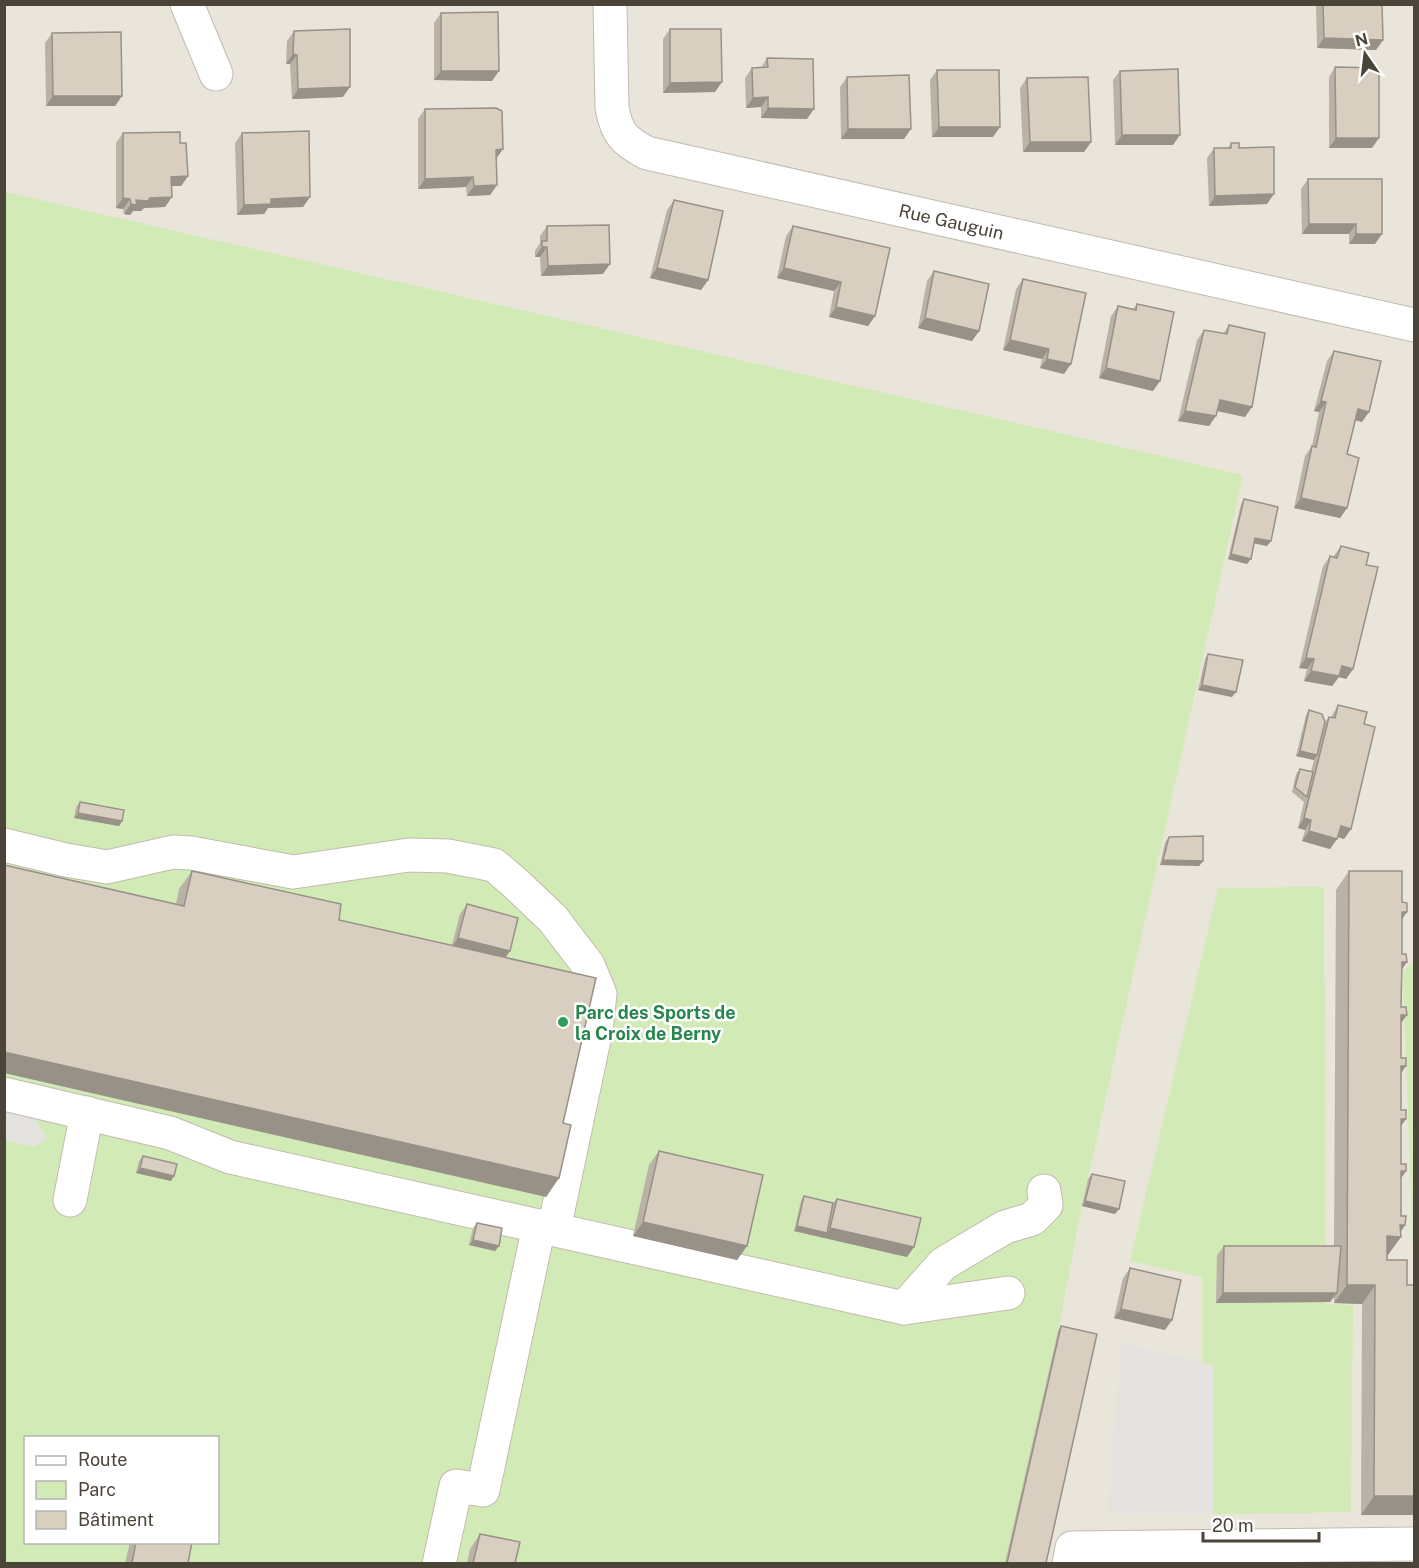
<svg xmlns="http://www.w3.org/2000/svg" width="1419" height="1568" font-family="'Public Sans',sans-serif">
	<rect width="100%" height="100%" fill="#f6f3ec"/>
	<!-- residential -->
	<path fill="#eae5da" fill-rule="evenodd" d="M5 5H1414V1563L5 1564ZM26 1438H218V1542H26Z"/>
	<!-- green -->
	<path fill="#d2eab5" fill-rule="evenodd" d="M5 192 1243 475 1082 1206 1058 1331 1005 1563H5ZM26 1438H218V1542H26Z
		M1324 887 1326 1304 1353 1305 1351 1512 1213 1514V1365L1202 1362V1277L1130 1261 1218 888Z
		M1410 964H1414V1285L1403 973Z"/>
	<!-- parking -->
	<path fill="#e5e3e0" d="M5 1107 32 1113 47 1139 34 1147 5 1140Z
		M1121 1343 1213 1365V1514H1108Z"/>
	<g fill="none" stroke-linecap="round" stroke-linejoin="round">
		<!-- minor casing -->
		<g stroke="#c2bbae" stroke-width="35">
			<g id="minor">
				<path d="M187 4 216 74"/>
				<path id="s1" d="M610 4 612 108C617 134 624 141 647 153L1414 325"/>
				<path d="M4 845 66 860 107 867 173 852 191 853 293 872 409 855 448 856 494 865 514 882 553 919 588 965 600 994 596 1030 554 1229"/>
				<path d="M4 1094 170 1133 230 1157 904 1308 943 1264 1005 1227 1032 1219 1046 1205 1044 1191"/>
				<path d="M70 1200 87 1113"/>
				<path d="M904 1308 1008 1293"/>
				<path d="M439 1564 456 1486 483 1490 539 1226"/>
				<path d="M1069 1564 1072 1548 1414 1544"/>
			</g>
		</g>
		<!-- minor -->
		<use href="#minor" stroke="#fff" stroke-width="33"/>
	</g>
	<!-- wall -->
	<path fill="#bab2a6" d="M1316 4H1382L1383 40 1376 50 1317 48Z
		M441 13 492 81 434 80V23Z
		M670 29 715 92 663 93V39Z
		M294 31 343 97 292 99 290 64H286L287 41Z
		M52 33 122 96 115 106H46L45 43Z
		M767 58 807 119 761 118V107L746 108 745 78 752 68H761Z
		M1335 67 1372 148H1329V77Z
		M937 70 993 137H932L930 80Z
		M1120 71 1173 145H1115L1113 80Z
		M847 77 904 139H841L840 87Z
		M1027 78 1091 142 1084 152H1023L1020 88Z
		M425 109 496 158 497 185 490 195 467 196 466 187 418 189V119Z
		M123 133 180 143 188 176 181 186H171L165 207 144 208 141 211H133L130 215 124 214 123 209 116 208V143Z
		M242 133 310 197 303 207 268 208 264 214 237 215 235 143Z
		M1231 143 1267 204 1209 206 1207 158 1214 148H1228Z
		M1308 179 1375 244H1349V234H1302L1301 189Z
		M674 200 708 280 701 290 650 278 667 210Z
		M547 226 603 274 541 276 540 257H535V251L540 243V236Z
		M793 226 875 316 868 326 829 317 834 291 777 278 786 236Z
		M934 271 979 331 972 341 918 328 927 281Z
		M1023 279 1064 374 1040 368 1042 359 1003 350 1016 289Z
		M1137 304 1153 391 1099 378 1111 316 1118 306 1133 309Z
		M1229 325 1245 417 1217 411 1209 426 1178 421 1197 340 1204 330 1223 334Z
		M1334 351 1362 422 1355 420 1347 454V508L1340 518 1294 508 1305 456 1312 446 1319 412 1314 411 1327 361Z
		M1244 499 1271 541 1267 546 1254 543 1247 564 1228 559 1241 504Z
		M1341 546 1366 565 1353 669 1346 679 1339 677 1332 686 1304 681 1307 669 1299 668 1323 566 1330 556 1333 557Z
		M1208 654 1232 697 1198 690 1205 659Z
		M1338 705 1364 724 1351 829 1344 839 1338 837 1330 849 1302 841 1305 830 1298 828 1304 802 1292 792 1296 774 1300 769 1311 771 1314 760 1296 756 1306 715 1309 710 1325 722 1329 717H1331Z
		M80 802 122 821 119 826 74 818 76 807Z
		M1169 837 1203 861 1199 866 1160 865 1165 842Z
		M192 871 339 920 452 945 460 914 467 904 510 951 505 957 563 1123 559 1178 546 1197 176 904 179 889Z
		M1349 871 1402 920 1401 1007 1407 1015 1401 1022V1164L1406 1171 1401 1178V1216L1405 1225 1401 1232V1237L1387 1255V1260L1407 1285H1414V1513L1413 1515H1361L1362 1304 1334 1303V1296L1330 1302 1216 1303 1217 1255 1224 1246H1334L1336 890Z
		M659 1151 747 1246 737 1260 633 1236 649 1165Z
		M143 1156 171 1181 136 1173 139 1161Z
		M1092 1174 1115 1214 1082 1206 1088 1179Z
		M804 1196 833 1203 837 1199 907 1257 794 1231 801 1201Z
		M477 1223 499 1246 495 1251 469 1245 473 1228Z
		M1130 1268 1165 1330 1114 1318 1123 1278Z
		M1061 1326 1046 1563H1005L1058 1331Z
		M480 1534 515 1563H467L470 1549Z
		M130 1542H192L188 1563H125Z"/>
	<!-- shaded-wall -->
	<path fill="#979187" d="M1324 38 1383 40 1376 50 1317 48Z
		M293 54 297 55 290 64H286Z
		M441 71H499L492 81 434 80Z
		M722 82 715 92 663 93 670 83Z
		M350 87 343 97 292 99 298 89Z
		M53 96H122L115 106H46Z
		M768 97 761 107 746 108 753 98Z
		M768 108 814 109 807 119 761 118Z
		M939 127H1000L993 137H932Z
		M848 129H911L904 139H841Z
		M1122 135H1180L1173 145H1115Z
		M1336 138H1379L1372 148H1329Z
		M1030 142H1091L1084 152H1023Z
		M503 149 496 159V150Z
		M188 176 181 186H164L171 177Z
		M473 177 466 187 418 189 425 179Z
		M497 185 490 195 467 196 474 186Z
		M1274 194 1267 204 1209 206 1215 196Z
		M172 197 165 207 144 208 141 211H133L130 215 124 214 131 204 136 200 150 198Z
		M310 197 303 207 268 208 264 214 237 215 244 205 271 199Z
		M123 198 130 199 123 209 116 208Z
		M1309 224H1356L1349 234H1302Z
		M1356 234H1382L1375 244H1349Z
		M542 247H547L540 257H535Z
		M610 264 603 274 541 276 548 266Z
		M657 268 708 280 701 290 650 278Z
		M784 268 841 282 834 291 777 278Z
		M836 307 875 316 868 326 829 317Z
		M925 318 979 331 972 341 918 328Z
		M1010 340 1049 349 1042 359 1003 350Z
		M1047 359 1071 364 1064 374 1040 368Z
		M1106 368 1160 381 1153 391 1099 378Z
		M1220 400 1252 407 1245 417 1213 410Z
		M1321 401 1326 402 1319 412 1314 411Z
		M1358 409 1369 412 1362 422 1351 419Z
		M1185 411 1216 416 1209 426 1178 421Z
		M1301 498 1347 508 1340 518 1294 508Z
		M1255 538 1271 541 1267 546 1252 543Z
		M1231 554 1251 559 1247 564 1228 559Z
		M1306 658 1314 659 1307 669 1299 668Z
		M1342 666 1353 669 1346 679 1339 677 1332 686 1304 681 1311 671Z
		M1202 685 1236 692 1232 697 1198 690Z
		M1300 751 1317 755 1314 760 1296 756Z
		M78 813 122 821 119 826 74 818Z
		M1304 818 1311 820 1305 830 1298 828Z
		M1341 826 1351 829 1344 839 1334 836Z
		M1309 831 1337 839 1330 849 1302 841Z
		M1163 860 1203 861 1199 866 1160 865Z
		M1402 912H1407L1394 931Z
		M458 938 510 951 503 961 451 948Z
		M1402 962H1407L1394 981Z
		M1401 1015H1407L1394 1033Z
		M4 1052 559 1178 546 1197 4 1073Z
		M1401 1066H1406L1393 1085Z
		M1401 1119H1406L1393 1138Z
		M140 1168 174 1176 171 1181 136 1173Z
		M1401 1171H1406L1393 1190Z
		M1085 1201 1119 1209 1115 1214 1082 1206Z
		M643 1222 747 1246 737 1260 633 1236Z
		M1400 1225H1405L1397 1237H1401L1388 1255H1374L1387 1236Z
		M797 1226 827 1233 830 1228 914 1247 907 1257 794 1231Z
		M473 1240 499 1246 495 1251 469 1245Z
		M1347 1285H1375L1362 1304 1334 1303Z
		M1223 1293H1337L1330 1302 1216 1303Z
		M1121 1309 1172 1320 1165 1330 1114 1318Z
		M1374 1496H1414V1513L1413 1515H1361Z"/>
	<!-- building -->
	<path fill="#d8cfc1" stroke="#979187" stroke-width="1.5" d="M1323 4H1382L1383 40 1324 38Z
		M498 12 499 71H441V13Z
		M350 29V87L298 89 297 55 293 54 294 31Z
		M670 29H721L722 82 670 83Z
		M121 32 122 96H53L52 33Z
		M767 58 813 59 814 109 768 108V97L753 98 752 68 768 67Z
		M1335 67 1379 68V138H1336Z
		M1178 69 1180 135H1122L1120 71Z
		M937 70H999L1000 127H939Z
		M909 75 911 129H848L847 77Z
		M1088 77 1091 142H1030L1027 78Z
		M496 108 502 111 503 149 496 150 497 185 474 186 473 177 425 179V109Z
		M309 131 310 197 271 199V204L244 205 242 133Z
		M180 132V143H186L188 176 171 177 172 197 150 198 148 201 136 200 137 205 131 204 130 199 123 198V133Z
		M1231 143H1239V148L1274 147V194L1215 196 1214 148H1231Z
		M1308 179H1382V234H1356V224H1309Z
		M674 200 723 211 708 280 657 268Z
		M609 225 610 264 548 266 547 247H542V241H547V226Z
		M793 226 890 248 875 316 836 307 841 282 784 268Z
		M934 271 989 284 979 331 925 318Z
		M1023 279 1086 293 1071 364 1047 359 1049 349 1010 340Z
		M1137 304 1174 312 1160 381 1106 368 1118 306 1136 310Z
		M1229 325 1265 333 1252 407 1220 400 1216 416 1185 411 1204 330 1227 334Z
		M1334 351 1381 361 1369 412 1358 409 1347 454 1359 458 1347 508 1301 498 1312 446 1316 447 1326 402 1321 401Z
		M1244 499 1278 507 1271 541 1255 538 1251 559 1231 554Z
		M1341 546 1369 553 1366 565 1378 567 1353 669 1342 666 1339 676 1311 671 1314 659 1306 658 1330 556 1337 558Z
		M1208 654 1243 660 1236 692 1202 685Z
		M1338 705 1367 712 1364 724 1375 727 1351 829 1341 826 1337 839 1309 831 1311 820 1304 818 1329 717 1335 718Z
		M1309 710 1322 714 1325 722 1317 755 1300 751Z
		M1300 769 1313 772 1307 797 1295 787Z
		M80 802 124 810 122 821 78 813Z
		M1203 836V861L1163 860 1169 837Z
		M4 865 184 906 192 871 341 904 339 920 596 978 563 1123 571 1125 559 1178 4 1052Z
		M1349 871H1402V902L1407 903V912H1402V954H1406L1407 962H1402L1401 1007H1406L1407 1015H1401V1058H1406V1066H1401V1110H1406V1119H1401V1164H1406V1171H1401V1216H1406L1405 1225H1400L1401 1237 1387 1236V1260H1407V1285H1414V1496H1374L1375 1285H1347Z
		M467 904 518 918 510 951 458 938Z
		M659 1151 763 1175 747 1246 643 1222Z
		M143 1156 177 1164 174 1176 140 1168Z
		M1092 1174 1125 1181 1119 1209 1085 1201Z
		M804 1196 833 1203 827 1233 797 1226Z
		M837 1199 921 1218 914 1247 830 1228Z
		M477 1223 502 1228 499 1246 473 1240Z
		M1224 1246H1341L1337 1293H1223Z
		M1130 1268 1181 1280 1172 1320 1121 1309Z
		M1061 1326 1097 1334 1046 1563H1007Z
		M480 1534 520 1542 515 1563H473Z
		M136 1542H192L188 1563H132Z"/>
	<!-- markers -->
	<circle fill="#2e9e5b" stroke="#fff" stroke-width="2" cx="563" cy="1022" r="6"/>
	<g text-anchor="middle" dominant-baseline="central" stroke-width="5" stroke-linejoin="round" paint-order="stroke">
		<!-- street labels -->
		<g font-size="18" fill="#4b4439" stroke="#fff">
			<text stroke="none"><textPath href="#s1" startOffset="476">Rue Gauguin</textPath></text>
		</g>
		<!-- leisure labels -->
		<g font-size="18" font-weight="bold" fill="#27864d" stroke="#fff" text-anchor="start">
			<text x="575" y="1012">Parc des Sports de<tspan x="575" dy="21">la Croix de Berny</tspan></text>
		</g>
	</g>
	<!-- border -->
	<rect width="1419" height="1568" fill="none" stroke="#4b4439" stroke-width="12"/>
	<!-- legend -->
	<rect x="24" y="1436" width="195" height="108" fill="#ffffff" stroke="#b7b4b0" stroke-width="1.5"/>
	<rect x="36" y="1456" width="30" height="9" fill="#ffffff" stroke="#b7b4b0" stroke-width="1.5"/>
	<text x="78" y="1466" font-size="18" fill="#4b4439">Route</text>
	<rect x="36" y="1481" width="30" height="18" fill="#d2eab5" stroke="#b7b4b0" stroke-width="1.5"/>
	<text x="78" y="1496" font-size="18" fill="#4b4439">Parc</text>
	<rect x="36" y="1511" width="30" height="18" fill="#d8cfc1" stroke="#b7b4b0" stroke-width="1.5"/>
	<text x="78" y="1526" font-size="18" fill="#4b4439">Bâtiment</text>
	<!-- north arrow -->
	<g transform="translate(1365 54) rotate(346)" stroke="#ffffff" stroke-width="4.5" paint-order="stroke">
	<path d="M0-4.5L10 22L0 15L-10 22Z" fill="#4b4439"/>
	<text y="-9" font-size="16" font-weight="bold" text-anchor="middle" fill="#4b4439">N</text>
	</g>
	<!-- scale -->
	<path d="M1203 1532v9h116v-9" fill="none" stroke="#4b4439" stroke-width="3"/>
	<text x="1212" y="1532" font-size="18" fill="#4b4439" stroke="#ffffff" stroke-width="4.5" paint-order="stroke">20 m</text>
</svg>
